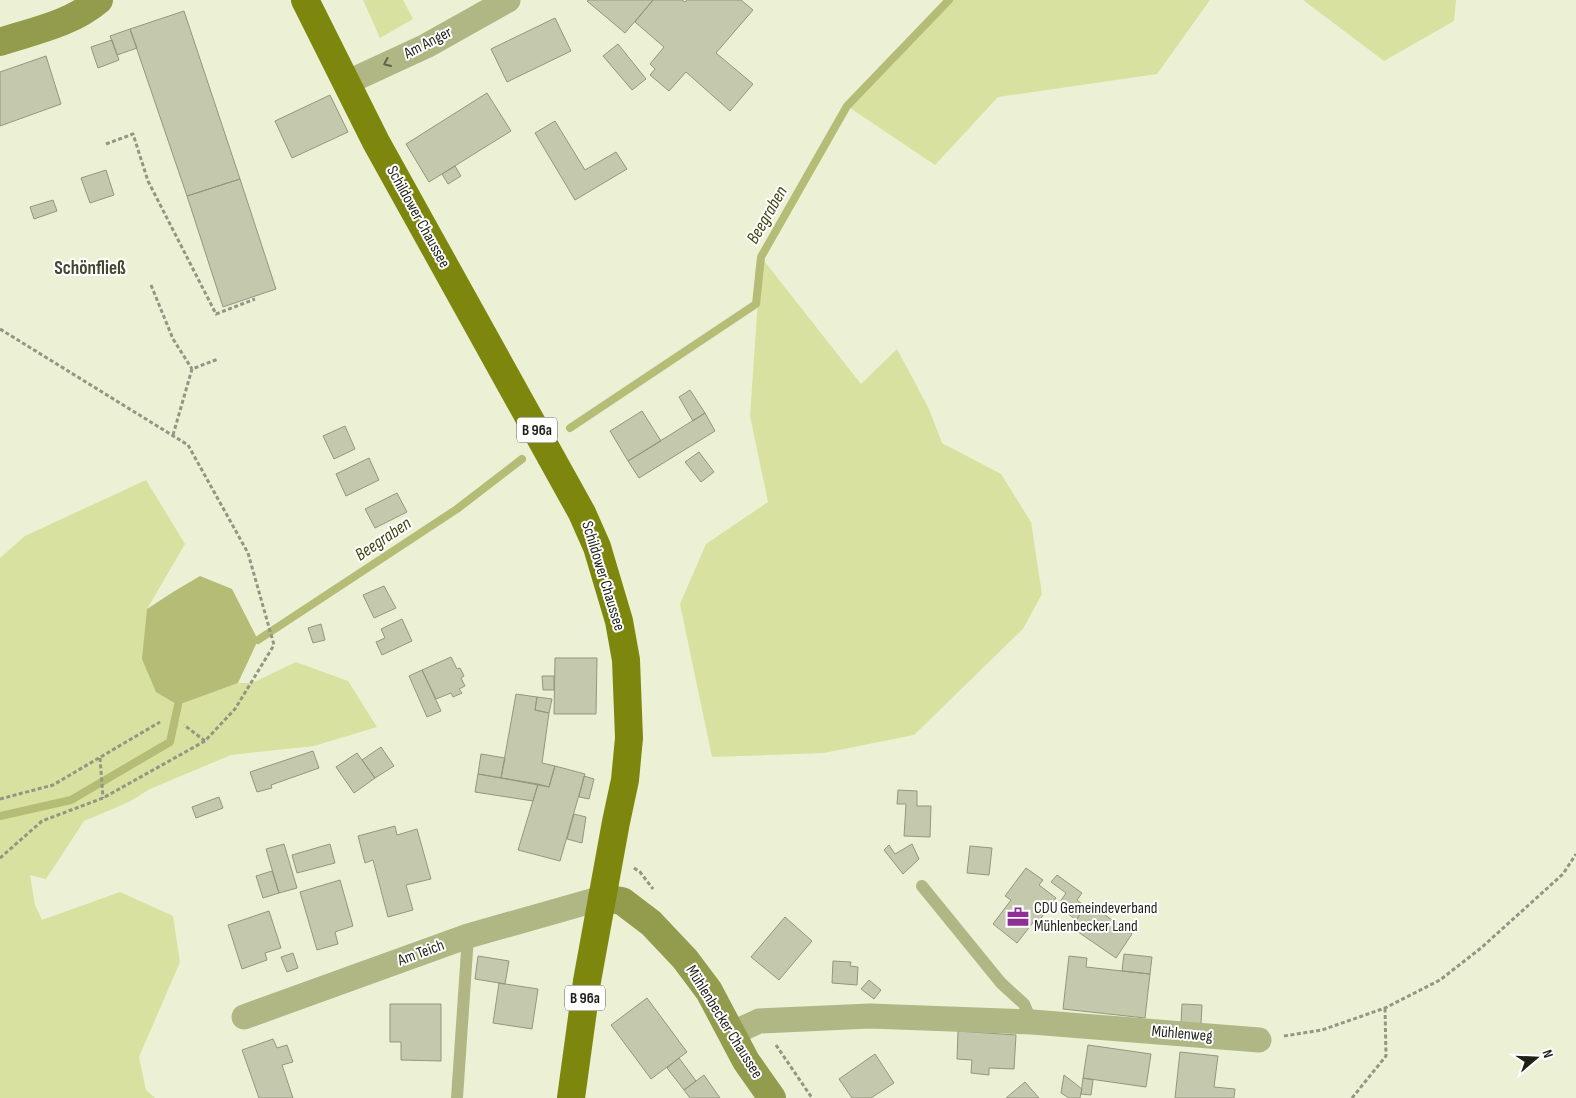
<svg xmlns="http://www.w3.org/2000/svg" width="1576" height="1098" font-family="'Sofia Sans Condensed',sans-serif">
	<rect width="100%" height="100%" fill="#ecf1d5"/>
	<!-- green -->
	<path fill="#d8e19f" d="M363 0H403L413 19 380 38Z
		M949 0H1210L1157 74 998 97 935 165 847 106Z
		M1303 0H1456L1454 21 1384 61Z
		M761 257 861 384 897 349 929 409 942 443 1001 474 1031 522 1042 594 1023 629 914 735 824 753 712 757 680 604 706 544 768 502 750 416Z
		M146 480 185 544 147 609 178 705 238 683H252L296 662 348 681 377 727 314 746 231 755 150 789 129 802 84 821 46 879 30 875 35 905 42 920 120 892 173 916 180 962 139 1057 146 1090 155 1098H0V558L25 536Z"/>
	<!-- water -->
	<path fill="#b4bc75" d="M200 576 232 589 258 640 238 683 178 705 156 692 142 659 147 609 173 592Z"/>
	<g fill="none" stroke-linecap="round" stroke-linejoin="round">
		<!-- stream -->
		<path stroke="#b4bc75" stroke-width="8" d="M570 428 756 304 761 257 847 106 949 0
			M258 640 457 509 522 459
			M0 816 71 800 170 742 178 705"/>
	</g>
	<!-- building -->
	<path fill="#c4c8ad" stroke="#93977d" d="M589 0H653L625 33 587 1Z
		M653 0H682L685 2 687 0H741L753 10 716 53 753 84 730 111 686 72 669 91 650 75 655 69 650 64 664 47 635 22Z
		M184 11 240 179 187 196 130 29Z
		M555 18 571 51 507 82 491 49Z
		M130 29 137 48 117 55 110 36Z
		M112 40 119 60 98 68 91 47Z
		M618 44 646 79 632 90 603 56Z
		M46 56 61 104 0 126V72Z
		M487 93 511 131 429 182 406 144Z
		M330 95 348 132 292 158 275 121Z
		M555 121 585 170 616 152 627 169 575 200 535 133Z
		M455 166 461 176 448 184 442 174Z
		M106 170 114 195 90 203 81 178Z
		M240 179 276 289 223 307 187 196Z
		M53 200 57 211 34 219 30 207Z
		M690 390 705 413 693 421 679 397Z
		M642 411 661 441 628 461 610 431Z
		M705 413 715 431 639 478 628 461Z
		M345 426 355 449 334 459 323 436Z
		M699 452 714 472 701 482 685 462Z
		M369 458 379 480 346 496 336 474Z
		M397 493 407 512 375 528 365 509Z
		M384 586 396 608 374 618 363 595Z
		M402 619 412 641 382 655 376 642 385 638 381 629Z
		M321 624 325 640 313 643 308 628Z
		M451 657 457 669 460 668 464 676 461 678 465 686 459 689 462 693 453 697 451 693 436 699 422 670Z
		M555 658H597L596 714H554Z
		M422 670 441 711 427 717 409 676Z
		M542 676H554V690H543Z
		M516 694 537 697 535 710 549 713 542 763 555 766 549 787 501 778Z
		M537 697 552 699 549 713 535 710Z
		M381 747 394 766 375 778 362 760Z
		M313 751 319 768 271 785 272 788 257 792 250 772Z
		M357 753 375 778 354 793 336 767Z
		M481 754 505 758 501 778 478 774Z
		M555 766 585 774 560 861 518 850 538 784 549 787Z
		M478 774 538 784 533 801 475 792Z
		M584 776 594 779 589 799 579 797Z
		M898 790 917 791V806H931L930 837 904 836 906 804H897Z
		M219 797 223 808 196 818 192 807Z
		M574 814 586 817 582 843 567 839Z
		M395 826 397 835 417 829 431 879 406 885 413 910 388 917 373 860 365 863 358 836Z
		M284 844 297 888 279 893 266 849Z
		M330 844 335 863 297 873 292 855Z
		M912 844 919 859 903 874 884 850 889 845 895 854Z
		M970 846 992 848 989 875 967 873Z
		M1026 868 1043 880 1039 885 1056 898 1038 922 1035 920 1017 943 993 924 1011 900 1005 896Z
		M272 871 279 893 263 898 256 876Z
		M1057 875 1082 893 1077 900 1086 907 1076 920 1066 912 1069 908 1060 902 1066 893 1051 882Z
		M340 880 353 926 335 932 338 944 317 950 300 892Z
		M1088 903 1132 934 1116 958 1071 927Z
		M269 911 281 948 265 953 267 960 242 969 228 925Z
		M785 917 812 941 779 980 751 957Z
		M293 953 298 968 287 972 281 957Z
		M1124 954 1152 957 1150 974 1122 971Z
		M478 956 509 961 505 984 475 979Z
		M1069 956 1087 958 1086 967 1150 974 1145 1018 1063 1009Z
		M833 961 851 962 850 966 858 967 857 985 832 983Z
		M869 980 881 990 874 999 861 989Z
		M499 983 538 989 532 1029 493 1023Z
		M647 998 687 1052 651 1079 611 1025Z
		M390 1004H441V1061L401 1060V1042H390Z
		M1182 1004 1202 1005 1201 1024 1181 1023Z
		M958 1031 1016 1035 1014 1069 989 1068V1075L971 1073 972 1060 957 1059Z
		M273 1039 277 1048 287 1045 293 1062 282 1065 293 1098H259L242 1050Z
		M1088 1045 1151 1054 1146 1087 1083 1078Z
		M1180 1052 1218 1056 1214 1087 1235 1089 1234 1098H1175Z
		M875 1054 894 1083 871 1098H852L839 1079Z
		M679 1058 696 1081 684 1090 667 1068Z
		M704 1075 720 1098H690L684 1090Z
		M1064 1075 1082 1089 1080 1098H1069L1061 1093Z
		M1083 1078 1093 1080 1091 1095 1081 1094Z
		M1025 1082 1039 1098H1006Z"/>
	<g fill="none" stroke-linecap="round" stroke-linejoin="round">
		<!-- path -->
		<path stroke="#929682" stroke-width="3" stroke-dasharray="4 2.5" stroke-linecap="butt" d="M106 144 133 134 148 181 216 314 255 299
			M151 285 173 339 192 369
			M0 329 188 445 248 553 274 645 235 709 205 741 184 725
			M173 435 192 369 218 359
			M100 758 103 798
			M0 799 53 785 160 722
			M0 858 42 821 103 798 205 741
			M634 868 640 872 653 889
			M1284 1036 1322 1030 1385 1008 1440 980 1481 948 1563 874 1576 854
			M776 1045 812 1098
			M1352 1098 1386 1056 1385 1008"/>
		<!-- service -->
		<path stroke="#b0b784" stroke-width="12" d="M922 886 1001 983 1024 1004 1032 1022
			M457 1098 468 936"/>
		<!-- minor -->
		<path stroke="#b0b784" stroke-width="25" d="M346 83 426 46 508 0
			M244 1017 468 936 602 898
			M731 1034 759 1021 870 1016 1032 1022 1259 1040"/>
		<!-- secondary -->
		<path stroke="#939b4c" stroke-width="28" d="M0 42C33 31 71 24 99 0
			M602 898 622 901 651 923 685 959 709 991 746 1061 772 1098"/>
		<!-- primary -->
		<path stroke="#7e870d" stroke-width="28" d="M305 0 376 142 582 513 597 547 619 621 626 660 629 738 625 780 616 822 587 981 571 1098"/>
	</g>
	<!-- one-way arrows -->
	<defs><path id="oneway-chevron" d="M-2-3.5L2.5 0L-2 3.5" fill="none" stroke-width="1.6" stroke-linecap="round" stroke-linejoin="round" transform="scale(1.25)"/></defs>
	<use stroke="#606448" href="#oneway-chevron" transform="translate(387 63) rotate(156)"/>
	<!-- icons -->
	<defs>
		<g id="office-bare" transform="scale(1.725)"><path d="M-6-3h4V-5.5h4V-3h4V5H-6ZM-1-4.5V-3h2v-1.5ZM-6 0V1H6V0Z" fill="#8f2e97" stroke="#fff" stroke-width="2.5" paint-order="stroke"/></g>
	</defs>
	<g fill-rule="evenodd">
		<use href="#office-bare" x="1018" y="917"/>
	</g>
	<g text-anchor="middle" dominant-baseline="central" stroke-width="4" stroke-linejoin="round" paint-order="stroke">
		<!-- shield labels -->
		<g fill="#fff" stroke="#62645d" stroke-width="1">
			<rect x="517" y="417.5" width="40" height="25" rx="4"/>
			<rect x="565" y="985.5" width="40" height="25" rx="4"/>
		</g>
		<g font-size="15" font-weight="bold" fill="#1f2117">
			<text x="537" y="430">B 96a</text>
			<text x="585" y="998">B 96a</text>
		</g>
		<!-- street labels -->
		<g font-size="16" fill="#1f2117" stroke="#fff">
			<text transform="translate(428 43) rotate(-27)">Am Anger</text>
			<text transform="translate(418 217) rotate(61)">Schildower Chaussee</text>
			<text transform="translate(603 576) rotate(73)">Schildower Chaussee</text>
			<text transform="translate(421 953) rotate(-20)">Am Teich</text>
			<text transform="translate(724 1022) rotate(58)">Mühlenbecker Chaussee</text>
			<text transform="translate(1182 1034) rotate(5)">Mühlenweg</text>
		</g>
		<!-- poi labels -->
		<g font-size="16" fill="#1f2117" stroke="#fff" text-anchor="start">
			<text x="1034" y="908">CDU Gemeindeverband<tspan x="1034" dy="18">Mühlenbecker Land</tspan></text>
		</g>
		<!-- water labels -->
		<g font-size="18" font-style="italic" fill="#424711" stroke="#fff">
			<text transform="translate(767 215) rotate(-60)">Beegraben</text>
			<text transform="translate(383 539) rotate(-34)">Beegraben</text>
		</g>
		<!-- quarter labels -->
		<g font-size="19" font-weight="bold" fill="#454831" stroke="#fff">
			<text x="90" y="268">Schönfließ</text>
		</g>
	</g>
	<!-- north arrow -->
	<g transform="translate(1536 1058) rotate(71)" stroke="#ffffff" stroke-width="4" paint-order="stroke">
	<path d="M0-4L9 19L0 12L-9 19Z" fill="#1f2117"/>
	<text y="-8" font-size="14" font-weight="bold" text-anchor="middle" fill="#1f2117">N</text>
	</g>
</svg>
